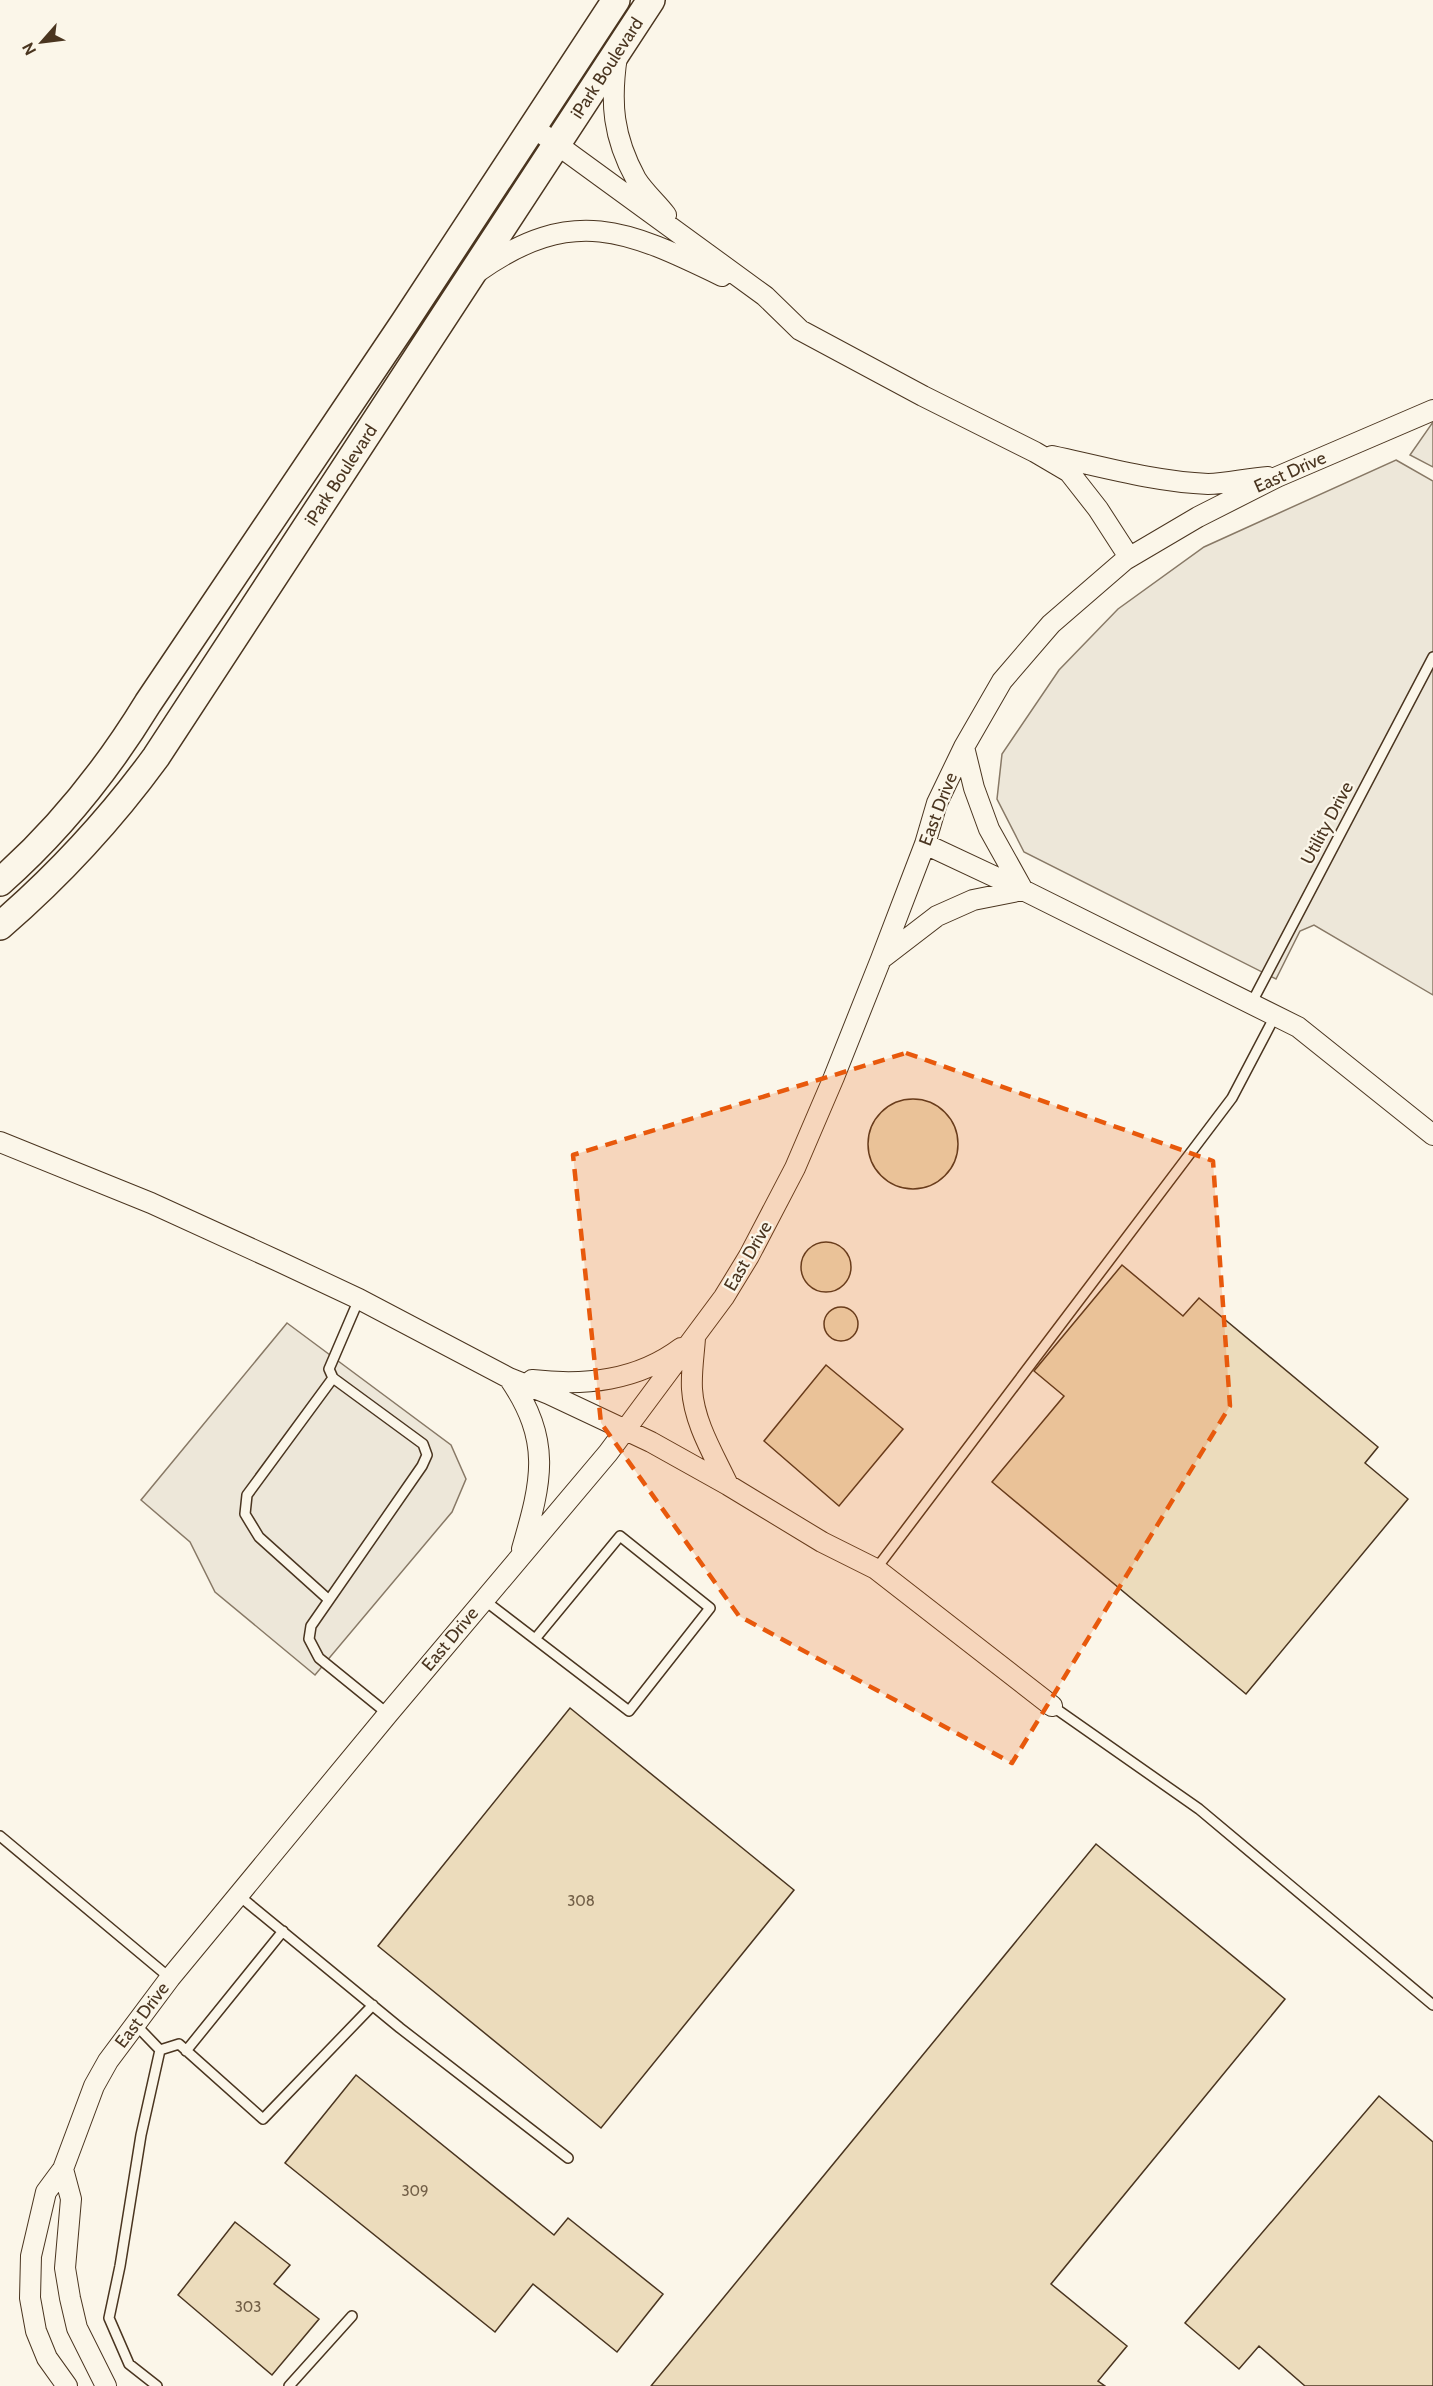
<svg xmlns="http://www.w3.org/2000/svg" width="1433" height="2386" font-family="Cabin,sans-serif">
	<rect width="100%" height="100%" fill="#fbf6e9"/>
	<!-- parking -->
	<path fill="#ede7d9" stroke="#887966" stroke-width="1.5" d="M1433 422V467L1410 455Z
		M1396 460 1433 481V995L1314 925 1300 931 1276 979 1024 852 997 799 1002 754 1059 670 1118 609 1204 547Z
		M287 1323 451 1445 466 1479 452 1512 315 1675 215 1592 190 1542 141 1500Z"/>
	<!-- building -->
	<path fill="#ecdcbc" stroke="#4a3520" stroke-width="1.5" d="M868 1144a45 45 0 1 1 90 0a45 45 0 1 1-90 0Z
		M801 1267a25 25 0 1 1 50 0a25 25 0 1 1-50 0Z
		M1122 1265 1183 1316 1199 1298 1378 1447 1365 1463 1408 1499 1246 1694 992 1482 1064 1396 1034 1371Z
		M824 1324a17 17 0 1 1 34 0a17 17 0 1 1-34 0Z
		M826 1365 903 1429 839 1506 764 1441Z
		M570 1708 794 1890 601 2128 378 1946Z
		M1096 1844 1285 1999 1051 2284 1127 2346 1098 2381 1105 2386H651Z
		M356 2075 554 2235 568 2218 663 2294 617 2352 533 2284 495 2332 285 2163Z
		M1379 2096 1433 2142V2386H1305L1259 2346 1239 2369 1185 2323Z
		M235 2222 290 2265 274 2284 319 2319 272 2375 178 2295Z"/>
	<g fill="none" stroke-linecap="round" stroke-linejoin="round">
		<!-- service casing -->
		<g stroke="#4a3520" stroke-width="12">
			<path id="service" d="M1251 1004 1433 657
				M359 1299 329 1369 333 1378 423 1444 427 1455 422 1466 311 1626 309 1639 319 1658 388 1714
				M876 1569 1232 1098 1275 1016
				M329 1600 259 1537 245 1514 247 1495 333 1378
				M484 1600 629 1711 710 1608 620 1536 535 1639
				M1052 1706 1199 1809 1433 2005
				M0 1836 170 1978
				M237 1894 400 2028 568 2158
				M135 2024 160 2050 141 2135 120 2266 109 2318 129 2364 157 2386
				M160 2050 179 2044 263 2119 373 2005
				M186 2051 283 1931
				M289 2386 352 2316"/>
		</g>
		<!-- minor casing -->
		<g stroke="#4a3520" stroke-width="22">
			<path id="minor" d="M617 56C610 103 613 137 636 179 644 192 657 203 666 215
				M533 127 765 296 800 330 923 396 1035 452 1069 472 1098 509 1129 557
				M479 271C573 205 627 230 722 276
				M1052 456C1103 467 1156 482 1208 484 1226 484 1249 478 1268 477
				M925 844 1023 890 1298 1027 1433 1135
				M881 959 937 916 973 900 1023 890 989 829 974 788 964 747
				M0 1142 151 1203 278 1261 359 1299 509 1378 549 1394 651 1442 728 1485 822 1542 876 1569 1052 1706
				M695 1338C694 1354 691 1372 692 1389 694 1423 714 1455 728 1485
				M509 1378C552 1441 542 1480 522 1549
				M532 1380C585 1386 637 1381 681 1348
				M63 2169 71 2199 65 2268 70 2298 77 2328 106 2386
				M67 2386 47 2358 36 2331 30 2298 31 2256 46 2192 63 2169 94 2086 108 2061 170 1978 388 1714 608 1453 724 1297 749 1256 795 1168 834 1077 881 959 925 844 937 803 964 747 1002 681 1051 624 1125 560 1198 517 1277 477 1433 410"/>
		</g>
		<!-- secondary casing -->
		<g stroke="#4a3520" stroke-width="30">
			<path id="secondary" d="M0 882C59 830 107 770 148 703L404 323 616 0
				M0 926C59 875 110 820 156 757L651 0"/>
		</g>
		<!-- service -->
		<use href="#service" stroke="#fbf6e9" stroke-width="9"/>
		<!-- minor -->
		<use href="#minor" stroke="#fbf6e9" stroke-width="20"/>
		<!-- secondary -->
		<use href="#secondary" stroke="#fbf6e9" stroke-width="27"/>
	</g>
	<!-- marked area -->
	<path fill="#e8590c" fill-opacity="0.2" stroke="#e8590c" stroke-width="4.5" stroke-dasharray="12 8" stroke-linejoin="round" d="M906 1053 1213 1161 1230 1406 1012 1763 739 1616 601 1423 573 1155Z"/>
	<g text-anchor="middle" dominant-baseline="central" stroke-width="4.5" stroke-linejoin="round" paint-order="stroke">
		<!-- number labels -->
		<g font-size="15" fill="#725f47">
			<text x="581" y="1901">308</text>
			<text x="415" y="2191">309</text>
			<text x="248" y="2307">303</text>
		</g>
		<!-- street labels -->
		<g font-size="18" fill="#4a3520" stroke="#fbf6e9">
			<text transform="translate(607 68) rotate(-57)">iPark Boulevard</text>
			<text transform="translate(1290 472) rotate(-24)">East Drive</text>
			<text transform="translate(341 475) rotate(-57)">iPark Boulevard</text>
			<text transform="translate(938 809) rotate(-69)">East Drive</text>
			<text transform="translate(1327 823) rotate(-62)">Utility Drive</text>
			<text transform="translate(748 1256) rotate(-60)">East Drive</text>
			<text transform="translate(450 1639) rotate(-50)">East Drive</text>
			<text transform="translate(142 2015) rotate(-53)">East Drive</text>
		</g>
	</g>
	<!-- north arrow -->
	<g transform="translate(42 42) rotate(242)" stroke="#fbf6e9" stroke-width="4.5" paint-order="stroke">
	<path d="M0-4.5L10 22L0 15L-10 22Z" fill="#4a3520"/>
	<text y="-9" font-size="16" font-weight="bold" text-anchor="middle" fill="#4a3520">N</text>
	</g>
</svg>
